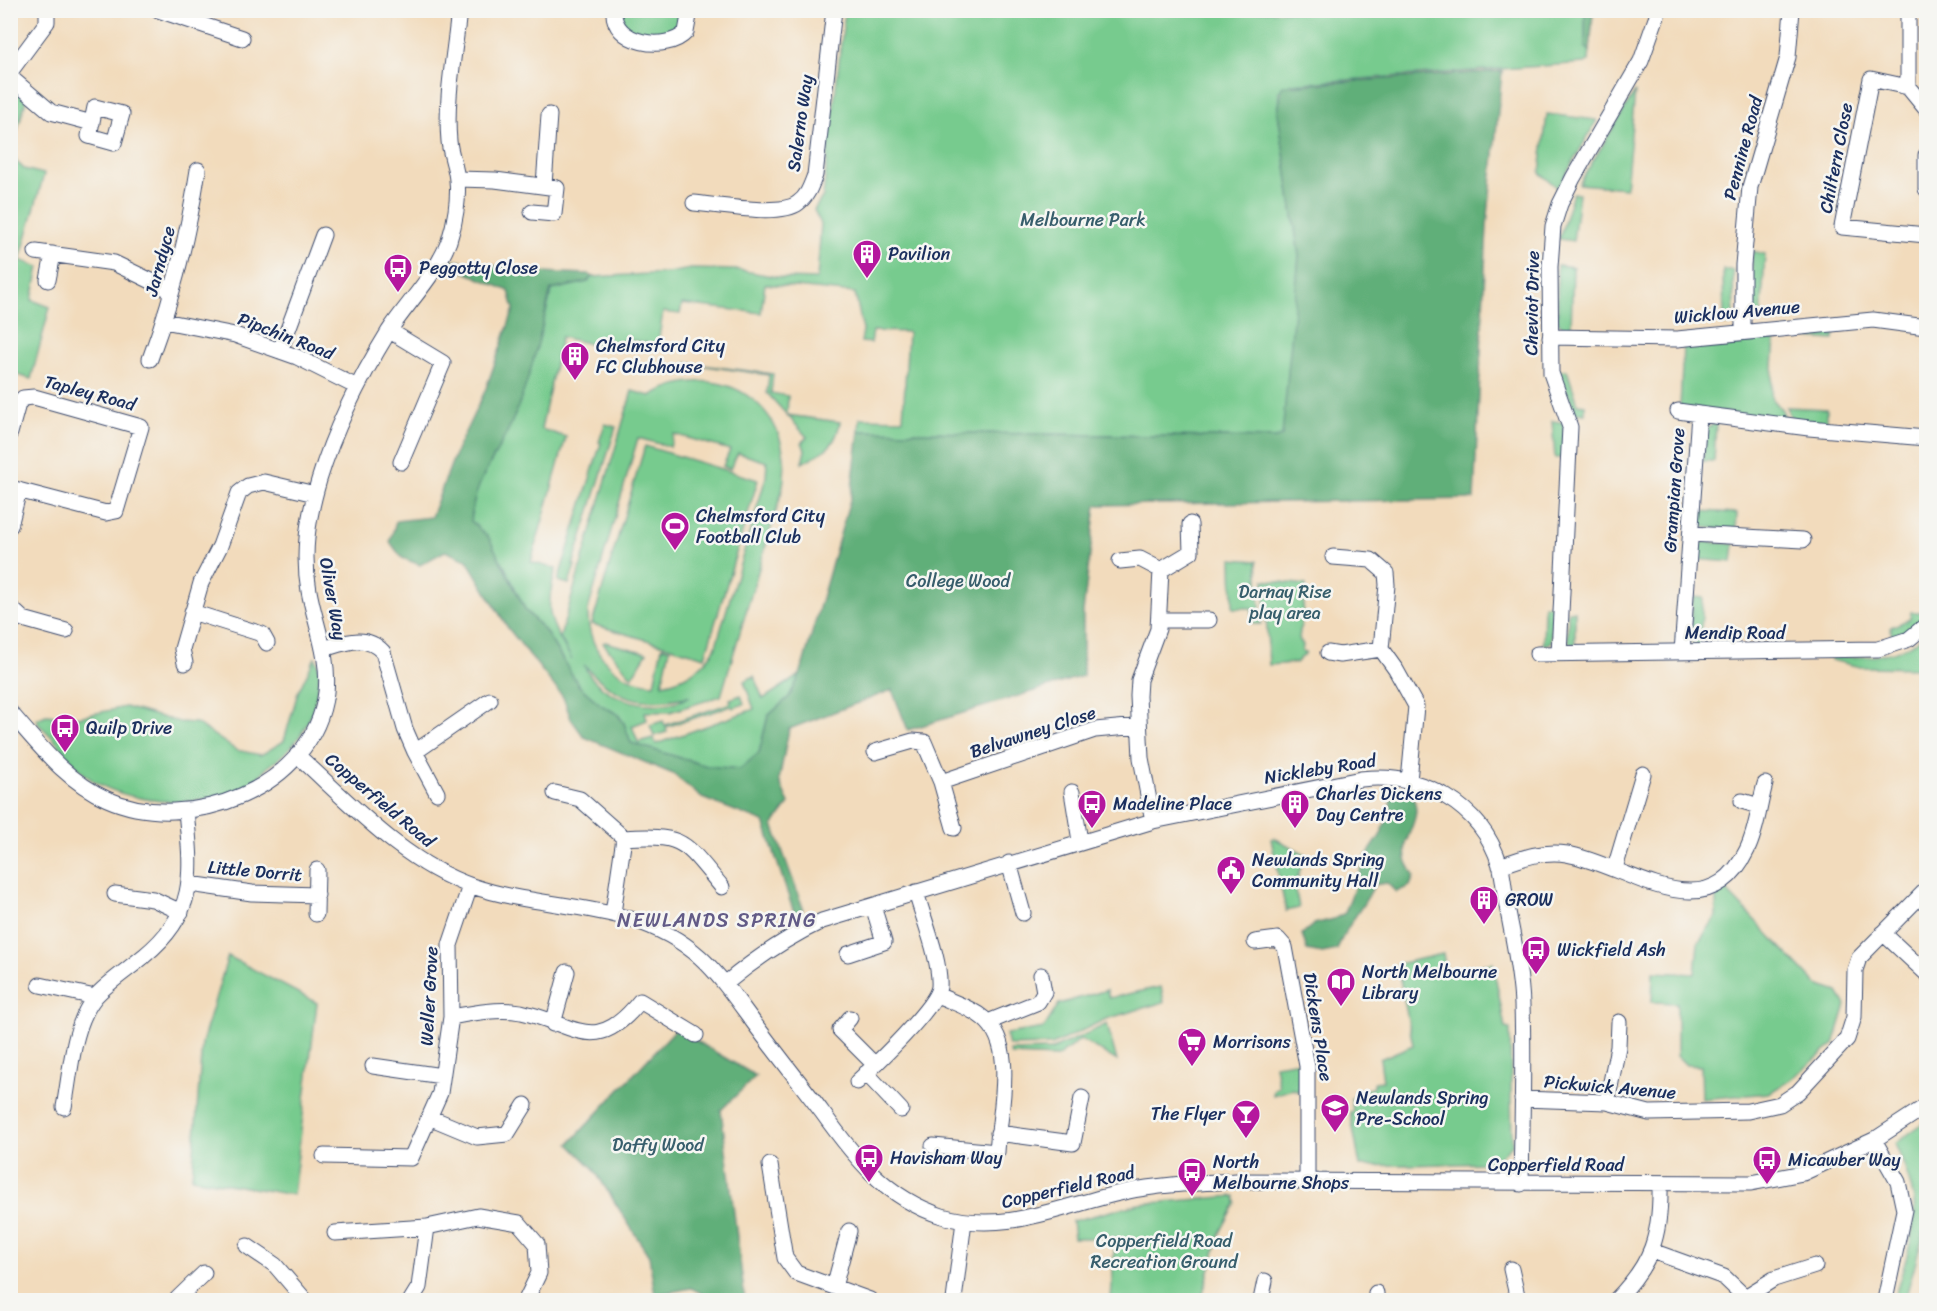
<svg xmlns="http://www.w3.org/2000/svg" width="1937" height="1311" font-family="Sriracha,sans-serif">
	<rect width="100%" height="100%" fill="#f6f6f2"/>
	<filter id="ink" filterUnits="userSpaceOnUse"><feTurbulence type="fractalNoise" baseFrequency=".0167" numOctaves="2"/><feDisplacementMap in="SourceGraphic" scale="12" xChannelSelector="R" yChannelSelector="G"/><feConvolveMatrix kernelMatrix="1 2 1 2 8 2 1 2 1" color-interpolation-filters="sRGB"/></filter>
	<filter id="wash" filterUnits="userSpaceOnUse"><feTurbulence type="fractalNoise" baseFrequency=".008" numOctaves="4" result="noise"/><feDisplacementMap in="SourceGraphic" scale="24" xChannelSelector="R" yChannelSelector="G"/><feGaussianBlur stdDeviation="1.35" result="paint"/><feColorMatrix in="noise" values="0 0 0 0 0 0 0 0 0 0 0 0 0 0 0 0 0 1.4 0 .05"/><feComposite in="paint" operator="in"/></filter>
	<g filter="url(#wash)">
		<rect width="100%" height="100%" fill="#f2dbbc"/>
		<!-- green -->
		<path fill="#77cb8e" stroke="#497d76" stroke-width="1.5" fill-rule="evenodd" d="M620 11H686L681 30 669 38 636 35 626 30Z
			M845 11H1593L1589 61 1585 63 1290 84 1279 91 1278 112 1299 256 1284 433 1278 438 859 431 860 418 903 419 908 332 873 331 871 343 861 342 863 330 855 293 765 284 761 313 682 304 680 314 663 312 658 344 628 340 599 346 561 337 541 429 566 437 531 562 556 569C543 615 550 621 572 660L560 637 632 391 650 396C721 354 800 409 782 491L721 696 670 712H645L647 720 632 726 638 742 653 738 656 744 754 709 744 681 754 676 763 699 800 675 789 697 768 716 759 753 740 769 707 766 631 743 624 723 618 714 601 705 579 686 545 631 526 611 503 563 471 522 473 496 511 424 533 361 552 290 587 282 592 277 668 273 691 269 739 270 782 278 817 279 821 224 814 210 823 196ZM674 434 730 450 723 466 730 469 738 453 767 462 766 477 715 649C702 669 685 680 662 684L670 649 662 647 654 684C613 681 587 650 588 610L638 438 670 447ZM584 665C617 701 644 707 690 696 658 715 599 701 584 665Z
			M16 90 26 100 11 152V95Z
			M1635 92 1626 188 1579 184Z
			M1547 114 1597 120 1558 188 1540 173Z
			M11 156 24 169 44 174 20 260 39 267 32 300 50 307 31 379 11 373Z
			M1573 193 1579 194 1573 241 1559 239Z
			M1752 251 1765 254 1761 321 1753 320 1752 317Z
			M1557 265 1573 267 1571 328 1563 327 1558 322Z
			M1733 270 1734 320 1732 324 1724 325 1723 270Z
			M1835 331 1834 340 1789 337V336Z
			M1775 337 1771 397 1782 410 1786 420 1680 407 1683 346Z
			M685 363 773 374 771 393 788 396 787 415 840 422C835 449 825 450 802 463L805 450 802 442 807 437 767 393 769 375Z
			M1559 370H1567L1578 404 1585 405V414L1575 413Z
			M1786 407 1827 409V423L1791 418Z
			M1552 421 1562 422 1564 425 1563 458H1555Z
			M1716 423 1714 461H1703L1707 428Z
			M605 424 616 427 573 565H575L569 584 558 581 601 443 599 442Z
			M645 446 758 480 705 657 592 624Z
			M1700 511 1737 513 1736 530 1702 527Z
			M1703 542 1734 544 1732 562 1695 559 1698 545Z
			M1232 559 1257 561 1261 624H1253L1252 608H1233Z
			M1264 580 1306 585 1299 639 1303 645 1302 652 1306 653 1296 663 1269 665Z
			M1693 597 1703 598 1700 645 1692 642 1690 637Z
			M1544 605H1552L1551 642 1543 646Z
			M1568 611H1575V646L1568 641Z
			M1911 612H1926V615L1907 631 1892 639 1891 627 1910 619Z
			M1926 634V667L1923 668 1860 667 1831 660V657C1866 658 1899 658 1926 634Z
			M605 642 647 653 632 677 603 643Z
			M315 658C322 667 319 686 316 697 310 728 293 749 268 767 263 771 260 776 255 780 225 803 175 805 140 798 120 794 97 786 82 772 66 757 56 738 39 725L37 719 46 715 78 717 125 707 179 722 196 723 236 750 261 755 284 741 298 692Z
			M741 695 744 704 733 708 731 706 666 727 667 732 654 736 650 725 663 721 665 725 731 703 730 699Z
			M1274 838 1305 854 1295 886 1299 908 1286 911 1271 839Z
			M1724 888 1817 985 1838 992 1846 1005 1834 1044 1789 1081 1769 1093 1702 1099 1701 1066 1686 1065 1677 1056V1003L1652 1002 1653 972 1695 974 1698 943 1716 917V894Z
			M1443 954 1446 970 1493 963 1505 1028 1510 1029 1512 1145 1493 1163 1360 1166 1350 1112 1353 1111 1351 1098 1355 1097 1354 1092 1372 1088 1375 1082 1383 1081 1380 1059 1413 1045 1397 964Z
			M228 956 317 1003 293 1195 192 1178 202 1043Z
			M1161 987 1164 1002 1106 1019 1052 1045 1009 1046 1006 1034 1044 1028 1059 1004 1107 990 1109 998Z
			M1107 1024 1117 1061 1081 1039 1057 1057 1011 1055 1010 1051 1051 1050Z
			M1300 1061 1299 1092 1293 1089 1273 1095 1274 1089 1279 1087 1275 1065Z
			M1926 1121V1225L1905 1300H1894C1902 1270 1917 1233 1914 1201 1911 1181 1903 1163 1895 1144Z
			M1235 1196 1236 1203 1220 1233 1201 1300H1111L1115 1238H1074L1072 1221 1139 1204Z"/>
		<!-- forest -->
		<path fill="#61af79" stroke="#3e6f6c" stroke-width="1.5" d="M1585 11H1593L1590 51 1585 47Z
			M1502 71 1487 226 1474 499 1096 505 1083 612V676L908 730 892 690 789 729 779 780 789 804 773 825 803 908 800 915 794 913 764 822 702 798 673 774 584 737 571 719 563 697 508 628 467 560 445 551 420 565 402 558 390 542 396 521 431 517 457 449 485 391 514 309 509 291 448 265 451 260 540 272 589 274 592 277 587 282 551 290C540 335 530 381 511 424 495 460 474 480 471 521L489 538 526 611 545 631 579 686 601 705 617 714 624 723 631 743 707 766 740 769 759 753 768 716 789 697 800 675 851 496 859 431 1275 438 1282 436 1299 256 1278 112 1282 86Z
			M1396 792 1411 793C1426 821 1401 831 1406 859 1407 864 1412 871 1414 876L1410 886 1396 892 1387 883 1374 885C1364 908 1345 926 1337 950L1322 953 1307 950 1302 934 1314 924 1334 919 1345 913 1365 858 1380 836 1391 811 1390 802Z
			M676 1029 756 1076 721 1110 745 1300H716L691 1288 655 1295 649 1256 593 1168 569 1144Z"/>
	</g>
	<g filter="url(#ink)">
		<g fill="none" stroke-linecap="round" stroke-linejoin="round">
			<!-- minor casing -->
			<g stroke="#3b496c" stroke-width="17">
				<path id="minor" d="M158 10 242 38
					M614 10C611 44 667 53 686 32L690 10
					M10 72 47 22V10
					M10 77 51 112 92 123
					M1908 87V10
					M95 107 122 114 114 143 89 136Z
					M1926 109 1908 87 1871 79 1842 227 1926 235
					M1926 155V189
					M457 179 495 180 557 188 554 214 532 212
					M544 185 549 115
					M694 203C718 205 780 217 798 203 808 196 811 185 815 175L834 10
					M36 252 114 263 172 291
					M48 280 53 254
					M164 321 235 335 297 357 357 387
					M390 331 443 363 401 462
					M1743 332V265L1750 187 1788 57 1792 10
					M1550 337 1677 339 1873 320 1926 327
					M280 351 323 235
					M150 359C173 297 188 235 198 170
					M1678 411 1699 414
					M10 433 18 404 23 398 34 397 141 427 116 511 106 513 10 488
					M10 526 19 490
					M1691 534 1803 540
					M1333 557 1371 560 1386 573 1387 585 1381 649 1396 670 1416 706 1409 781
					M1120 561 1140 559 1161 570 1158 629 1139 680 1138 696 1141 758 1153 821
					M1161 570 1191 552 1190 524
					M10 607 23 619 66 631
					M192 612 262 634 267 643
					M1160 620H1209
					M323 649C344 643 366 633 383 652L405 729 415 752 490 700
					M1682 652 1699 414 1809 428 1926 438
					M1328 653 1340 655 1381 649
					M1537 654 1878 649 1909 639 1926 625
					M1559 654 1570 427 1551 373 1550 267 1553 226 1560 204 1573 178 1641 61 1659 10
					M185 663 182 649 201 583 220 546 239 493 248 486 264 482 315 494
					M10 712C39 745 66 781 107 799 188 835 314 789 326 692 330 658 315 624 309 591 302 552 308 518 319 480 335 427 360 378 389 331 408 302 436 275 449 241 455 223 459 199 457 180 456 166 450 154 449 141 445 99 455 52 459 10
					M415 752 437 793
					M875 752 913 741 924 742 941 782 1095 730 1139 726
					M297 755C349 802 404 863 472 886 548 912 636 899 700 957 723 978 741 1006 760 1031 780 1058 801 1084 822 1112 855 1158 886 1198 942 1216 1005 1235 1063 1205 1124 1192 1161 1184 1199 1183 1236 1181L1751 1183 1803 1173 1874 1140 1926 1106
					M941 782 954 828
					M1072 792 1080 841
					M555 793 580 799 624 838
					M1742 801 1759 806
					M1009 863 1023 913
					M1500 866C1522 858 1543 850 1567 854 1628 865 1707 934 1747 850 1757 830 1759 805 1765 784
					M1615 868 1643 774
					M190 884 252 893 317 895
					M115 894 153 899 181 912
					M613 913 624 838C686 834 684 842 722 887
					M316 914 317 870
					M1883 933 1926 973
					M1255 942 1278 939 1285 947 1307 1066V1183
					M848 954 884 942 873 906
					M725 984C755 959 786 938 822 921L1153 821 1361 779C1421 772 1481 804 1500 865 1504 878 1504 893 1507 906 1513 939 1521 972 1522 1005 1524 1065 1522 1125 1521 1184
					M40 985 95 997
					M451 1017C473 1013 499 1008 521 1012 574 1023 595 1058 640 1001L696 1035
					M850 1018 840 1030 875 1065
					M988 1022 1038 1002 1044 992 1041 975
					M553 1024 567 972
					M373 1066 442 1076
					M866 1073 901 1110
					M857 1082C874 1066 936 1007 939 987 941 961 923 918 916 892
					M1522 1099 1607 1102 1649 1113 1748 1111 1780 1104 1798 1092 1847 1039 1854 1017 1855 970 1859 958 1926 890
					M1607 1102 1618 1047 1619 1022
					M64 1107C71 1072 72 1026 95 997 108 982 129 969 144 956 198 912 192 873 186 811
					M429 1117 477 1137 507 1134 525 1105
					M998 1133 1073 1143 1082 1098
					M1874 1140 1898 1182 1904 1210 1885 1300
					M933 1146 997 1152C999 1113 1018 1045 983 1018 970 1007 952 1002 937 995
					M324 1156 411 1158 440 1093 451 1017 450 945 470 886
					M770 1165 785 1258 796 1273 870 1300
					M335 1233 427 1227
					M247 1246 275 1265 305 1300
					M1652 1251 1724 1277 1748 1300
					M1511 1269 1518 1300
					M834 1287 849 1231
					M1745 1297 1774 1279 1815 1266
					M176 1300 204 1273
					M411 1300 419 1287 427 1227 478 1216 519 1223 537 1244 539 1273 526 1300
					M954 1300 964 1221
					M1261 1300 1265 1281
					M1376 1300V1293
					M1616 1300C1652 1263 1661 1236 1660 1185"/>
			</g>
			<!-- minor -->
			<use href="#minor" stroke="#fff" stroke-width="15"/>
		</g>
	</g>
	<!-- icons -->
	<defs>
		<g id="building-pin" transform="scale(1.5)"><path d="M0 17L-7.5 6A9.5 9.5 0 1 1 7.5 6Z" fill="#b5179e" stroke="#f6f6f2"/><path d="M-4-6H4V6H1V3H-1V6H-4ZM-2.5-4.3h1.7v1.8h-1.7ZM.8-4.3h1.7v1.8H.8ZM-2.5-1h1.7V.8h-1.7ZM.8-1h1.7V.8H.8Z" fill="#fff"/></g>
		<g id="bus-pin" transform="scale(1.5)"><path d="M0 17L-7.5 6A9.5 9.5 0 1 1 7.5 6Z" fill="#b5179e" stroke="#f6f6f2"/><path d="M-5-6H5V4H4V6H2V4H-2V6H-4V4H-5ZM-3.5-4V0h7V-4ZM-3.5 1.2v1.5H-2V1.2ZM2 1.2v1.5H3.5V1.2Z" fill="#fff"/></g>
		<g id="stadium-pin" transform="scale(1.5)"><path d="M0 17L-7.5 6A9.5 9.5 0 1 1 7.5 6Z" fill="#b5179e" stroke="#f6f6f2"/><path d="M0-5a6.5 5 0 1 0 0 10a6.5 5 0 1 0 0-10ZM-3.5-1.8h7v3.6h-7Z" fill="#fff"/></g>
		<g id="civic-pin" transform="scale(1.5)"><path d="M0 17L-7.5 6A9.5 9.5 0 1 1 7.5 6Z" fill="#b5179e" stroke="#f6f6f2"/><path d="M-.6-6.5H3V-4.5H.6V-3L4-1V1h2V6H-6V1h2V-1L-.6-3ZM-1.2 2.5V6h2.4V2.5Z" fill="#fff"/></g>
		<g id="library-pin" transform="scale(1.5)"><path d="M0 17L-7.5 6A9.5 9.5 0 1 1 7.5 6Z" fill="#b5179e" stroke="#f6f6f2"/><path d="M-6-4Q-3-5.5-.7-3.5V5Q-3 3-6 4ZM6-4Q3-5.5 .7-3.5V5Q3 3 6 4Z" fill="#fff"/></g>
		<g id="supermarket-pin" transform="scale(1.5)"><path d="M0 17L-7.5 6A9.5 9.5 0 1 1 7.5 6Z" fill="#b5179e" stroke="#f6f6f2"/><path d="M-6-5.5h2.5l.6 2H6L4.5 2H-2.5L-4.4-4H-6ZM-1.5 3.2a1.3 1.3 0 1 0 .1 0ZM3 3.2a1.3 1.3 0 1 0 .1 0Z" fill="#fff"/></g>
		<g id="school-pin" transform="scale(1.5)"><path d="M0 17L-7.5 6A9.5 9.5 0 1 1 7.5 6Z" fill="#b5179e" stroke="#f6f6f2"/><path d="M0-5L7-2L0 1L-7-2ZM-4 1L0 2.5L4 1V4Q0 6-4 4Z" fill="#fff"/></g>
		<g id="bar-pin" transform="scale(1.5)"><path d="M0 17L-7.5 6A9.5 9.5 0 1 1 7.5 6Z" fill="#b5179e" stroke="#f6f6f2"/><path d="M-6-5H6L.8 .8V4.5H3.5V6h-7V4.5H-.8V.8Z" fill="#fff"/></g>
	</defs>
	<g fill-rule="evenodd">
		<use href="#building-pin" x="867" y="254"/>
		<use href="#bus-pin" x="398" y="268"/>
		<use href="#building-pin" x="575" y="356"/>
		<use href="#stadium-pin" x="675" y="526"/>
		<use href="#bus-pin" x="65" y="728"/>
		<use href="#bus-pin" x="1092" y="804"/>
		<use href="#building-pin" x="1295" y="804"/>
		<use href="#civic-pin" x="1231" y="870"/>
		<use href="#building-pin" x="1484" y="900"/>
		<use href="#bus-pin" x="1536" y="950"/>
		<use href="#library-pin" x="1341" y="982"/>
		<use href="#supermarket-pin" x="1192" y="1042"/>
		<use href="#school-pin" x="1335" y="1108"/>
		<use href="#bar-pin" x="1246" y="1114"/>
		<use href="#bus-pin" x="869" y="1158"/>
		<use href="#bus-pin" x="1767" y="1160"/>
		<use href="#bus-pin" x="1192" y="1172"/>
	</g>
	<g text-anchor="middle" dominant-baseline="central" stroke-width="5" stroke-linejoin="round" paint-order="stroke">
		<!-- street labels -->
		<g font-size="18" fill="#1b2f5e" stroke="#f6f6f2">
			<text transform="translate(800 123) rotate(-82)">Salerno Way</text>
			<text transform="translate(1743 148) rotate(-75)">Pennine Road</text>
			<text transform="translate(1836 158) rotate(-79)">Chiltern Close</text>
			<text transform="translate(160 261) rotate(-75)">Jarndyce</text>
			<text transform="translate(1532 303) rotate(-89)">Cheviot Drive</text>
			<text transform="translate(1737 312) rotate(-5)">Wicklow Avenue</text>
			<text transform="translate(286 336) rotate(21)">Pipchin Road</text>
			<text transform="translate(90 393) rotate(15)">Tapley Road</text>
			<text transform="translate(1674 490) rotate(-86)">Grampian Grove</text>
			<text transform="translate(333 599) rotate(80)">Oliver Way</text>
			<text x="1735" y="633">Mendip Road</text>
			<text transform="translate(1033 732) rotate(-18)">Belvawney Close</text>
			<text transform="translate(1320 769) rotate(-9)">Nickleby Road</text>
			<text transform="translate(380 800) rotate(40)">Copperfield Road</text>
			<text transform="translate(255 871) rotate(5)">Little Dorrit</text>
			<text transform="translate(429 996) rotate(-87)">Weller Grove</text>
			<text transform="translate(1318 1027) rotate(81)">Dickens Place</text>
			<text transform="translate(1610 1087) rotate(5)">Pickwick Avenue</text>
			<text x="1556" y="1165">Copperfield Road</text>
			<text transform="translate(1068 1187) rotate(-13)">Copperfield Road</text>
		</g>
		<!-- park labels -->
		<g font-size="18" fill="#375e6c" stroke="#f6f6f2">
			<text x="1083" y="220">Melbourne Park</text>
			<text x="958" y="581">College Wood</text>
			<text x="1285" y="592">Darnay Rise<tspan x="1285" dy="21">play area</tspan></text>
			<text x="658" y="1145">Daffy Wood</text>
			<text x="1164" y="1241">Copperfield Road<tspan x="1164" dy="21">Recreation Ground</tspan></text>
		</g>
		<!-- poi labels -->
		<g font-size="18" fill="#1b2f5e" stroke="#f6f6f2" text-anchor="start">
			<text x="888" y="254">Pavilion</text>
			<text x="419" y="268">Peggotty Close</text>
			<text x="596" y="346">Chelmsford City<tspan x="596" dy="21">FC Clubhouse</tspan></text>
			<text x="696" y="516">Chelmsford City<tspan x="696" dy="21">Football Club</tspan></text>
			<text x="86" y="728">Quilp Drive</text>
			<text x="1316" y="794">Charles Dickens<tspan x="1316" dy="21">Day Centre</tspan></text>
			<text x="1113" y="804">Madeline Place</text>
			<text x="1252" y="860">Newlands Spring<tspan x="1252" dy="21">Community Hall</tspan></text>
			<text x="1505" y="900">GROW</text>
			<text x="1557" y="950">Wickfield Ash</text>
			<text x="1362" y="972">North Melbourne<tspan x="1362" dy="21">Library</tspan></text>
			<text x="1213" y="1042">Morrisons</text>
			<text x="1356" y="1098">Newlands Spring<tspan x="1356" dy="21">Pre-School</tspan></text>
			<text x="1225" y="1114" text-anchor="end">The Flyer</text>
			<text x="890" y="1158">Havisham Way</text>
			<text x="1788" y="1160">Micawber Way</text>
			<text x="1213" y="1162">North<tspan x="1213" dy="21">Melbourne Shops</tspan></text>
		</g>
		<!-- neighbourhood labels -->
		<g font-size="20" letter-spacing="1.5" fill="#625b87" stroke="#f6f6f2">
			<text x="717" y="920">NEWLANDS SPRING</text>
		</g>
	</g>
	<!-- margin -->
	<rect width="1937" height="1311" fill="none" stroke="#f6f6f2" stroke-width="36"/>
</svg>
